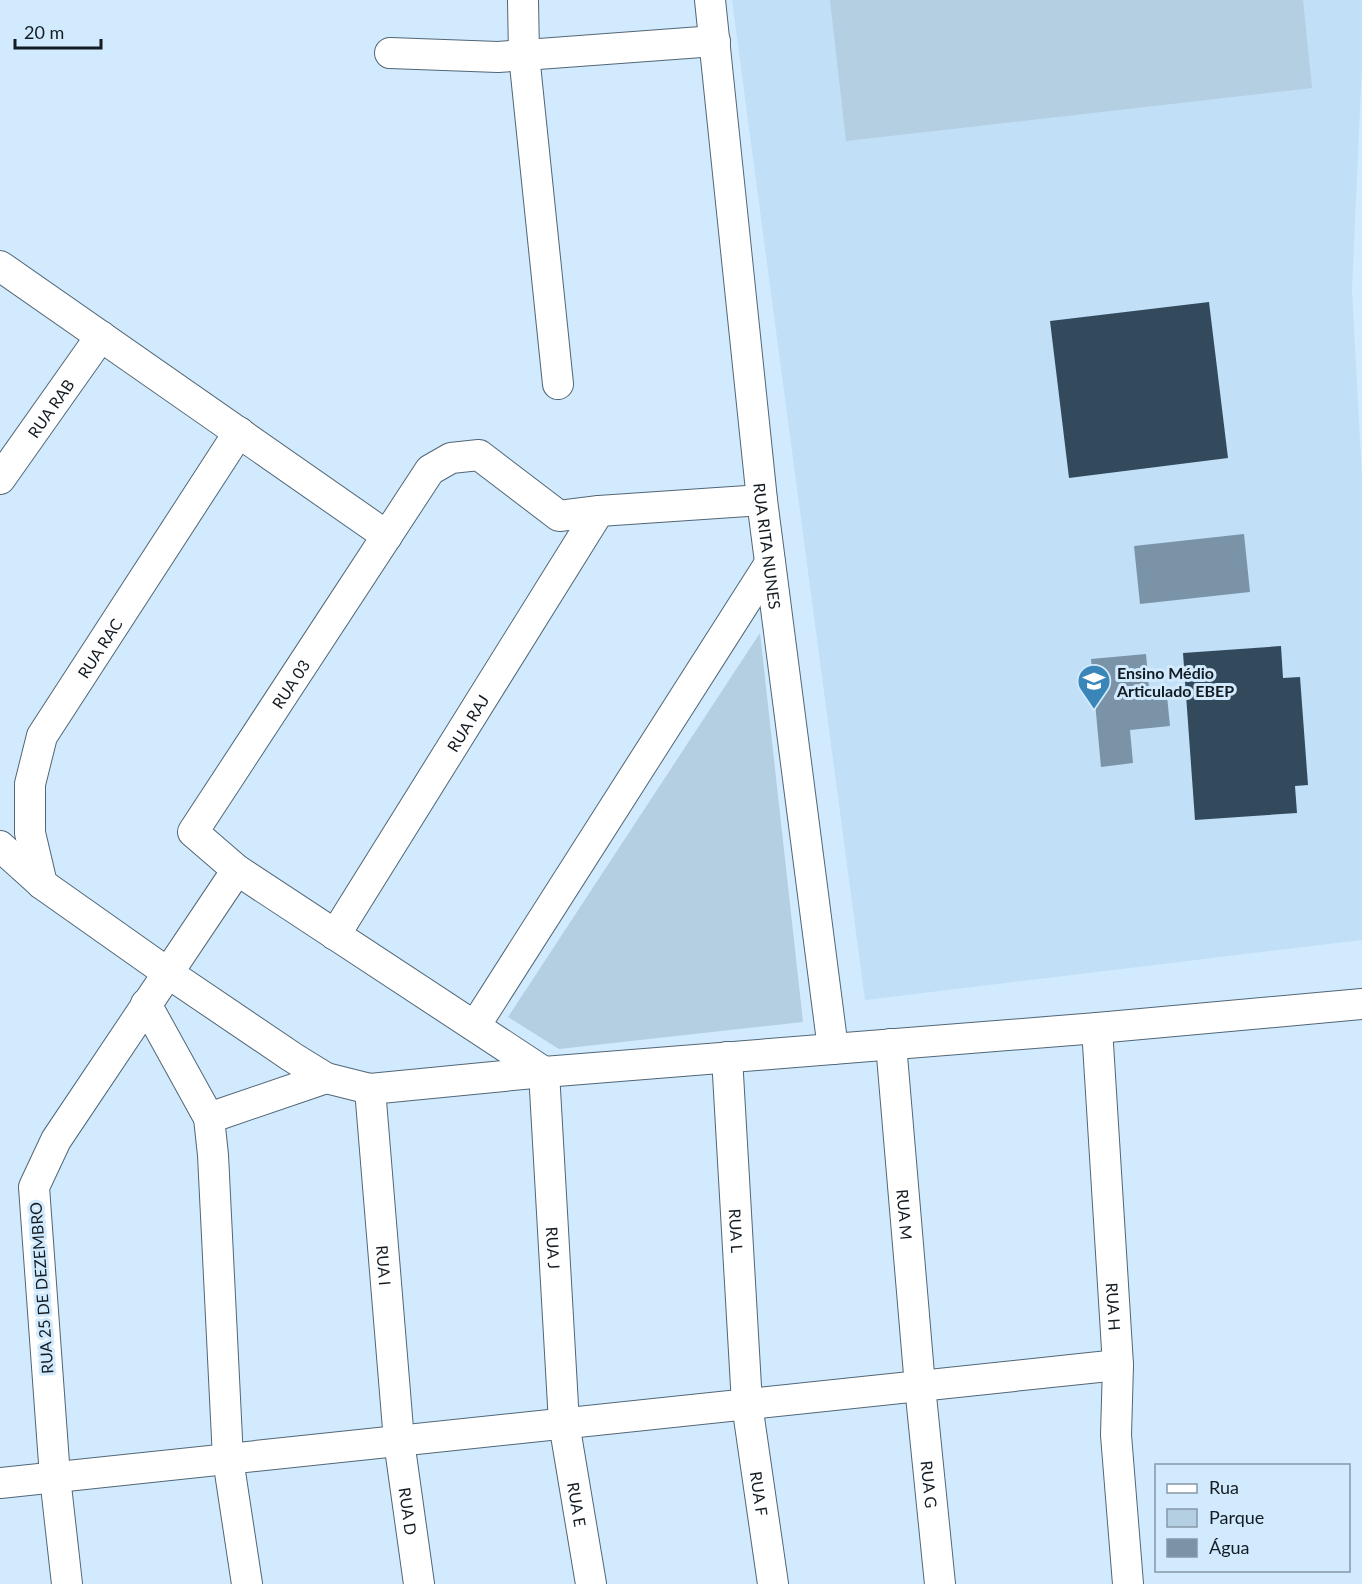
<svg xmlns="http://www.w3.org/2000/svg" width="1362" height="1584" font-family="Lato,sans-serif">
	<rect width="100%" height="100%" fill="#d1eafd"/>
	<!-- built -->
	<path fill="#c1dff7" d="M732 0H1362V64L1352 290 1362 479V940L865 1000Z"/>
	<!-- green -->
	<path fill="#b4cee2" d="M830 0H1303L1312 88 846 141Z
		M760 633 803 1022 559 1049 508 1017Z"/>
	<!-- water -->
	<path fill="#7a93a7" d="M1244 534 1250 592 1140 604 1134 546Z
		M1146 654 1149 688 1166 686 1170 726 1130 730 1133 763 1101 767 1091 659Z"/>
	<!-- building -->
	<path fill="#334a5c" d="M1209 302 1228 458 1069 478 1050 321Z
		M1281 646 1283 678 1300 677 1308 785 1295 786 1297 813 1195 820 1183 653Z"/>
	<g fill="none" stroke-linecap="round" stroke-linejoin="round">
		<!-- minor casing -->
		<g stroke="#516676" stroke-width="32">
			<g id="minor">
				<path d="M523 0 524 55 558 384"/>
				<path id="s1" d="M710 0 762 500 833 1049"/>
				<path d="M390 53 498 57 715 41"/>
				<path d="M0 266 387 536"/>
				<path id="s2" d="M0 479 101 336"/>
				<path d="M0 846 42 884 168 973 292 1057 326 1078 370 1089 544 1072 1097 1028 1362 1004"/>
				<path id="s3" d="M42 884 30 833V784L42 736 239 432"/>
				<path id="s4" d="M335 935 599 511"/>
				<path d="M146 1004 209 1118 213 1155 228 1459 247 1584"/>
				<path d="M475 1026 770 563"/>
				<path id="s5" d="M1097 1028 1118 1365 1116 1435 1128 1584"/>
				<path id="s6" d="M891 1044 920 1386 940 1584"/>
				<path id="s7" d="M727 1057 747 1404 773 1584"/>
				<path id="s8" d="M544 1072 237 870 193 832 430 470 451 458 479 455 559 516 599 511 762 500"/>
				<path id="s9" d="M544 1072 564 1423 591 1584"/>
				<path id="s10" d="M370 1089 399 1441 419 1584"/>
				<path d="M209 1118 326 1078"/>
				<path d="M0 1483 1118 1365"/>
				<path d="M67 1584 55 1477 34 1187 56 1140 237 870"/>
			</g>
		</g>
		<!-- minor -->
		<use href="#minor" stroke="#fff" stroke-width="30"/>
	</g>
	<!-- icons -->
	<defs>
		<g id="school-pin" transform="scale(1.725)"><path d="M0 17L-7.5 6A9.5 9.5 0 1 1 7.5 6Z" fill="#3a86b9" stroke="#d1eafd"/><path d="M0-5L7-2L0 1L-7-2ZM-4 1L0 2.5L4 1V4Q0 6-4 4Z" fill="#fff"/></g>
	</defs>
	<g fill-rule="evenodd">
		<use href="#school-pin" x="1094" y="681"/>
	</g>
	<g text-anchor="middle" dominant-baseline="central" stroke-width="6" stroke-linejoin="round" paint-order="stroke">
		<!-- street labels -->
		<g font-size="16" fill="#141c23" stroke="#d1eafd">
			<text stroke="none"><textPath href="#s2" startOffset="87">RUA RAB</textPath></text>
			<text stroke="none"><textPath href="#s1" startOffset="549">RUA RITA NUNES</textPath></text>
			<text stroke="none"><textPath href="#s3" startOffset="256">RUA RAC</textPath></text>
			<text stroke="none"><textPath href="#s8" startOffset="603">RUA 03</textPath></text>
			<text stroke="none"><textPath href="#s4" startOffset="250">RUA RAJ</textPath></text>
			<text stroke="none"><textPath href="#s6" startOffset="171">RUA M</textPath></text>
			<text stroke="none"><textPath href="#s7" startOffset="174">RUA L</textPath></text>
			<text stroke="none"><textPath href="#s9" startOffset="176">RUA J</textPath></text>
			<text stroke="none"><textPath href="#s10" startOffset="177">RUA I</textPath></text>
			<text transform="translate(41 1288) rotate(-94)">RUA 25 DE DEZEMBRO</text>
			<text stroke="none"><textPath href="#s5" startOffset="279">RUA H</textPath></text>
			<text stroke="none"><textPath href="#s6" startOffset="442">RUA G</textPath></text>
			<text stroke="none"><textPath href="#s7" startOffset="438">RUA F</textPath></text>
			<text stroke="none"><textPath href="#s9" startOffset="434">RUA E</textPath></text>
			<text stroke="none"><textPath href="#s10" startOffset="424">RUA D</textPath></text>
		</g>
		<!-- poi labels -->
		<g font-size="16" font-weight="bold" fill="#141c23" stroke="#d1eafd" text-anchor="start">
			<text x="1117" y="672">Ensino Médio<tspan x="1117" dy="18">Articulado EBEP</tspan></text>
		</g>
	</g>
	<!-- legend -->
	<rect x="1155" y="1464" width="195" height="108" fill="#d1eafd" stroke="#8598a6" stroke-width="1.5"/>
	<rect x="1167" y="1484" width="30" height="9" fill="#ffffff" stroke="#8598a6" stroke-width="1.5"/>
	<text x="1209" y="1494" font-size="18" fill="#141c23">Rua</text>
	<rect x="1167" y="1509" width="30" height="18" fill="#b4cee2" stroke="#8598a6" stroke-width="1.5"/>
	<text x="1209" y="1524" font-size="18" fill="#141c23">Parque</text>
	<rect x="1167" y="1539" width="30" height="18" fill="#7a93a7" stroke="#8598a6" stroke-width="1.5"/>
	<text x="1209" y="1554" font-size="18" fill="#141c23">Água</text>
	<!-- scale -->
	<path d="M15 39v9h86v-9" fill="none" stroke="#141c23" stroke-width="3"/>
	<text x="24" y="39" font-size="18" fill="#141c23" stroke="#d1eafd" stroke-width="4.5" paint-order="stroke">20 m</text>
</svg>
